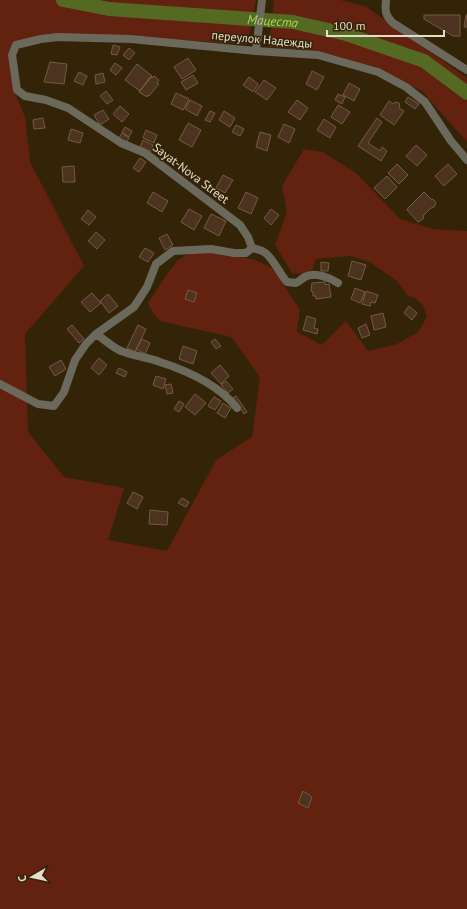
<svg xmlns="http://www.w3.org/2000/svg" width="467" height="909" font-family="'PT Sans',sans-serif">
	<rect width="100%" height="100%" fill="#332407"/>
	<!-- green -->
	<path fill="#62220f" d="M0 0H256L247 44 76 34 18 42 10 57 14 91 25 117 30 162 84 266 25 334 28 432 64 477 124 488 108 540 167 551 216 460 252 437 260 377 231 337 160 321 153 313 148 303 167 274 178 260 190 253H213L253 259 272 268 283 284 300 310 297 332 322 345 346 321 368 351 397 344 418 332 427 317 423 305 415 298 408 296 397 281 370 262 350 256 316 259 312 270 303 274 292 273 275 245 287 212 282 186 304 149 323 152 357 174 400 219 433 229 467 231V909H0Z
		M274 0H340L365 6 467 78V142L422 91 375 67 317 51 269 47Z"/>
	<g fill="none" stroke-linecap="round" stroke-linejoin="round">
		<!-- river -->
		<path stroke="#546a22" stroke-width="14" id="s1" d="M63 0 109 9 293 22 346 34 424 61 467 93"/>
	</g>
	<!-- building -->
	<path fill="#4c331f" stroke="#755a45" d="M424 15H460V36H453L424 19Z
		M466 15H467V27H464Z
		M113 45 120 47 117 55 111 54Z
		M129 48 135 53 129 60 123 55Z
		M188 58 196 70 182 79 174 67Z
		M50 62 67 64 64 84 44 82Z
		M115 63 122 68 116 75 110 70Z
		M137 64 152 76 140 91 125 80Z
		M312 71 324 77 317 90 306 84Z
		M79 72 87 76 83 85 74 81Z
		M103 73 105 82 96 84 95 75Z
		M193 75 198 83 186 90 181 82Z
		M154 76 159 80 157 83 159 84 149 96 148 95 147 97 139 92 150 77 152 78Z
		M249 77 258 84 253 92 243 85Z
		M264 80 276 88 267 100 255 92Z
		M349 83 360 89 354 101 343 95Z
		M106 91 113 100 107 104 100 96Z
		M176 93 189 99 183 110 171 104Z
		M338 94 345 97 342 104 335 100Z
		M408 97 419 104 415 109 405 102Z
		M190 100 202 106 197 116 185 109Z
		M297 100 308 108 300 120 288 112Z
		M389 101 393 104 395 102 399 103 400 107 399 108 404 111 394 125 380 115Z
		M338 105 350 112 342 124 331 117Z
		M120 106 129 114 122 122 113 114Z
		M103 110 109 119 100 125 94 115Z
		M210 111 215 113 210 122 205 120Z
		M224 111 235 118 230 127 219 120Z
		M43 118 45 128 34 129 33 120Z
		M377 118 382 122 368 143 380 151 382 147 387 151 381 161 358 146Z
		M324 119 336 127 330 138 317 130Z
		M188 123 201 130 192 147 179 140Z
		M284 124 295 129 289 143 278 137Z
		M236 125 244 129 240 136 232 132Z
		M125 127 132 131 129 137 122 132Z
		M71 129 83 133 80 143 68 140Z
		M146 130 157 135 154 143 143 138Z
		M260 132 271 135 267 151 256 147Z
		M122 133 129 138 126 143 119 138Z
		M143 140 153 145 150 152 140 147Z
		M416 145 427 155 417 166 406 156Z
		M140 158 146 162 139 172 133 168Z
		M397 164 408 175 399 184 388 173Z
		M448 164 457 174 444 186 435 176Z
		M74 166 75 182H63L62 167Z
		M223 175 233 180 225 193 216 188Z
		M387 176 397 187 385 199 374 188Z
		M153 192 168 201 162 212 147 203Z
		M246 192 258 198 251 214 238 208Z
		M424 192 431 199 434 200 436 203 434 207 431 208 423 216 424 218 420 221 418 222 407 210 408 208Z
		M189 209 202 216 194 230 181 222Z
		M271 209 279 215 271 225 264 218Z
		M88 210 96 217 89 225 81 219Z
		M211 214 226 221 219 236 204 228Z
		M96 232 105 240 97 249 88 241Z
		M167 234 173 245 165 250 159 238Z
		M145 248 154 253 148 262 139 257Z
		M352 261 366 265 361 280 348 276Z
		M321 262 329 263 328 271H321Z
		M325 282V285L329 284 331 297 316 299V296H313V292L311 291 312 283Z
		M355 288 365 292 360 303 351 299Z
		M188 290 197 293 194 302 185 299Z
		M366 291 378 295 375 303 371 302 370 306 362 304Z
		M92 293 101 303 90 312 81 302Z
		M108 294 118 306 109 313 100 301Z
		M409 306 417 313 412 320 404 313Z
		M383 313 386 327 374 330 371 316Z
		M307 316 316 319 314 328 318 329 317 334 303 330Z
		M366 324 370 335 362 338 358 328Z
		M72 325 84 339 79 343 67 329Z
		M138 325 146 329 135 352 127 348Z
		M142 339 150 343 145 354 136 349Z
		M215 339 221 346 216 349 211 342Z
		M183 346 197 351 193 364 179 359Z
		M99 358 107 365 99 375 91 368Z
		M61 360 66 369 55 376 49 367Z
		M220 365 229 376 221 384 211 373Z
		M119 368 127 372 125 377 116 373Z
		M156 376 166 379 163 389 153 385Z
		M226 381 233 389 228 393 221 385Z
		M171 384 173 393 167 394 165 385Z
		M195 394 206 403 195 415 185 407Z
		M236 396 247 412 244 414 233 398Z
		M214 397 221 401 215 410 208 406Z
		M179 401 184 404 179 412 174 409Z
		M223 403 231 408 225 418 217 413Z
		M133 492 143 497 137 509 127 503Z
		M182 498 189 502 186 507 178 503Z
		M150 510 168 512 167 525 149 524Z
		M303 791 312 797 308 808 298 803Z"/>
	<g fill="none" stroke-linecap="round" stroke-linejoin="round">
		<!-- street -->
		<path stroke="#6a695b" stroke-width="8" d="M386 0C385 11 385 15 393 23L467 70
			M256 51 262 0
			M252 248 248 237 240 225 145 153 121 143 68 108 46 100 25 96 17 90 12 55 16 45 41 39 58 37 131 39 256 51 318 55 378 72 406 87 425 102 451 141 467 160
			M252 248C256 249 261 250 264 252 272 256 280 275 287 282L296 283C300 281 303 277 307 276 316 272 330 278 338 283
			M96 334C104 339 112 347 121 351 134 356 147 357 160 362 188 371 218 384 237 408
			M0 384 38 404 54 406 64 392 75 360 86 344 96 334 134 307 147 287 156 264 173 251 211 249 234 253H246L252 248"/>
	</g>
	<g text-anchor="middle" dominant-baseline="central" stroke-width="3" stroke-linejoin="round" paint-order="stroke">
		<!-- street labels -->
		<g font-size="12" fill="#e6dccc" stroke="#332407">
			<text transform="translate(262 39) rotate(5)">переулок Надежды</text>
			<text transform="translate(191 173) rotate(37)">Sayat-Nova Street</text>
		</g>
		<!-- water labels -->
		<g font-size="13" font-style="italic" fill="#aed55a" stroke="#332407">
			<text stroke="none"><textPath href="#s1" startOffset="211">Мацеста</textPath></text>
		</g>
	</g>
	<!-- north arrow -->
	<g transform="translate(32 877) rotate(261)" stroke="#332407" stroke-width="3" paint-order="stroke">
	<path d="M0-3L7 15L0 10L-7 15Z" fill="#e6dccc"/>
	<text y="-6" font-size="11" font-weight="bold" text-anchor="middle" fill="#e6dccc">С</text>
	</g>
	<!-- scale -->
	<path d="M327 30v6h117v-6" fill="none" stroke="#e6dccc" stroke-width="2"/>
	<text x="333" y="30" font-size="12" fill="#e6dccc" stroke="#332407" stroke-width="3" paint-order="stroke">100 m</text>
</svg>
